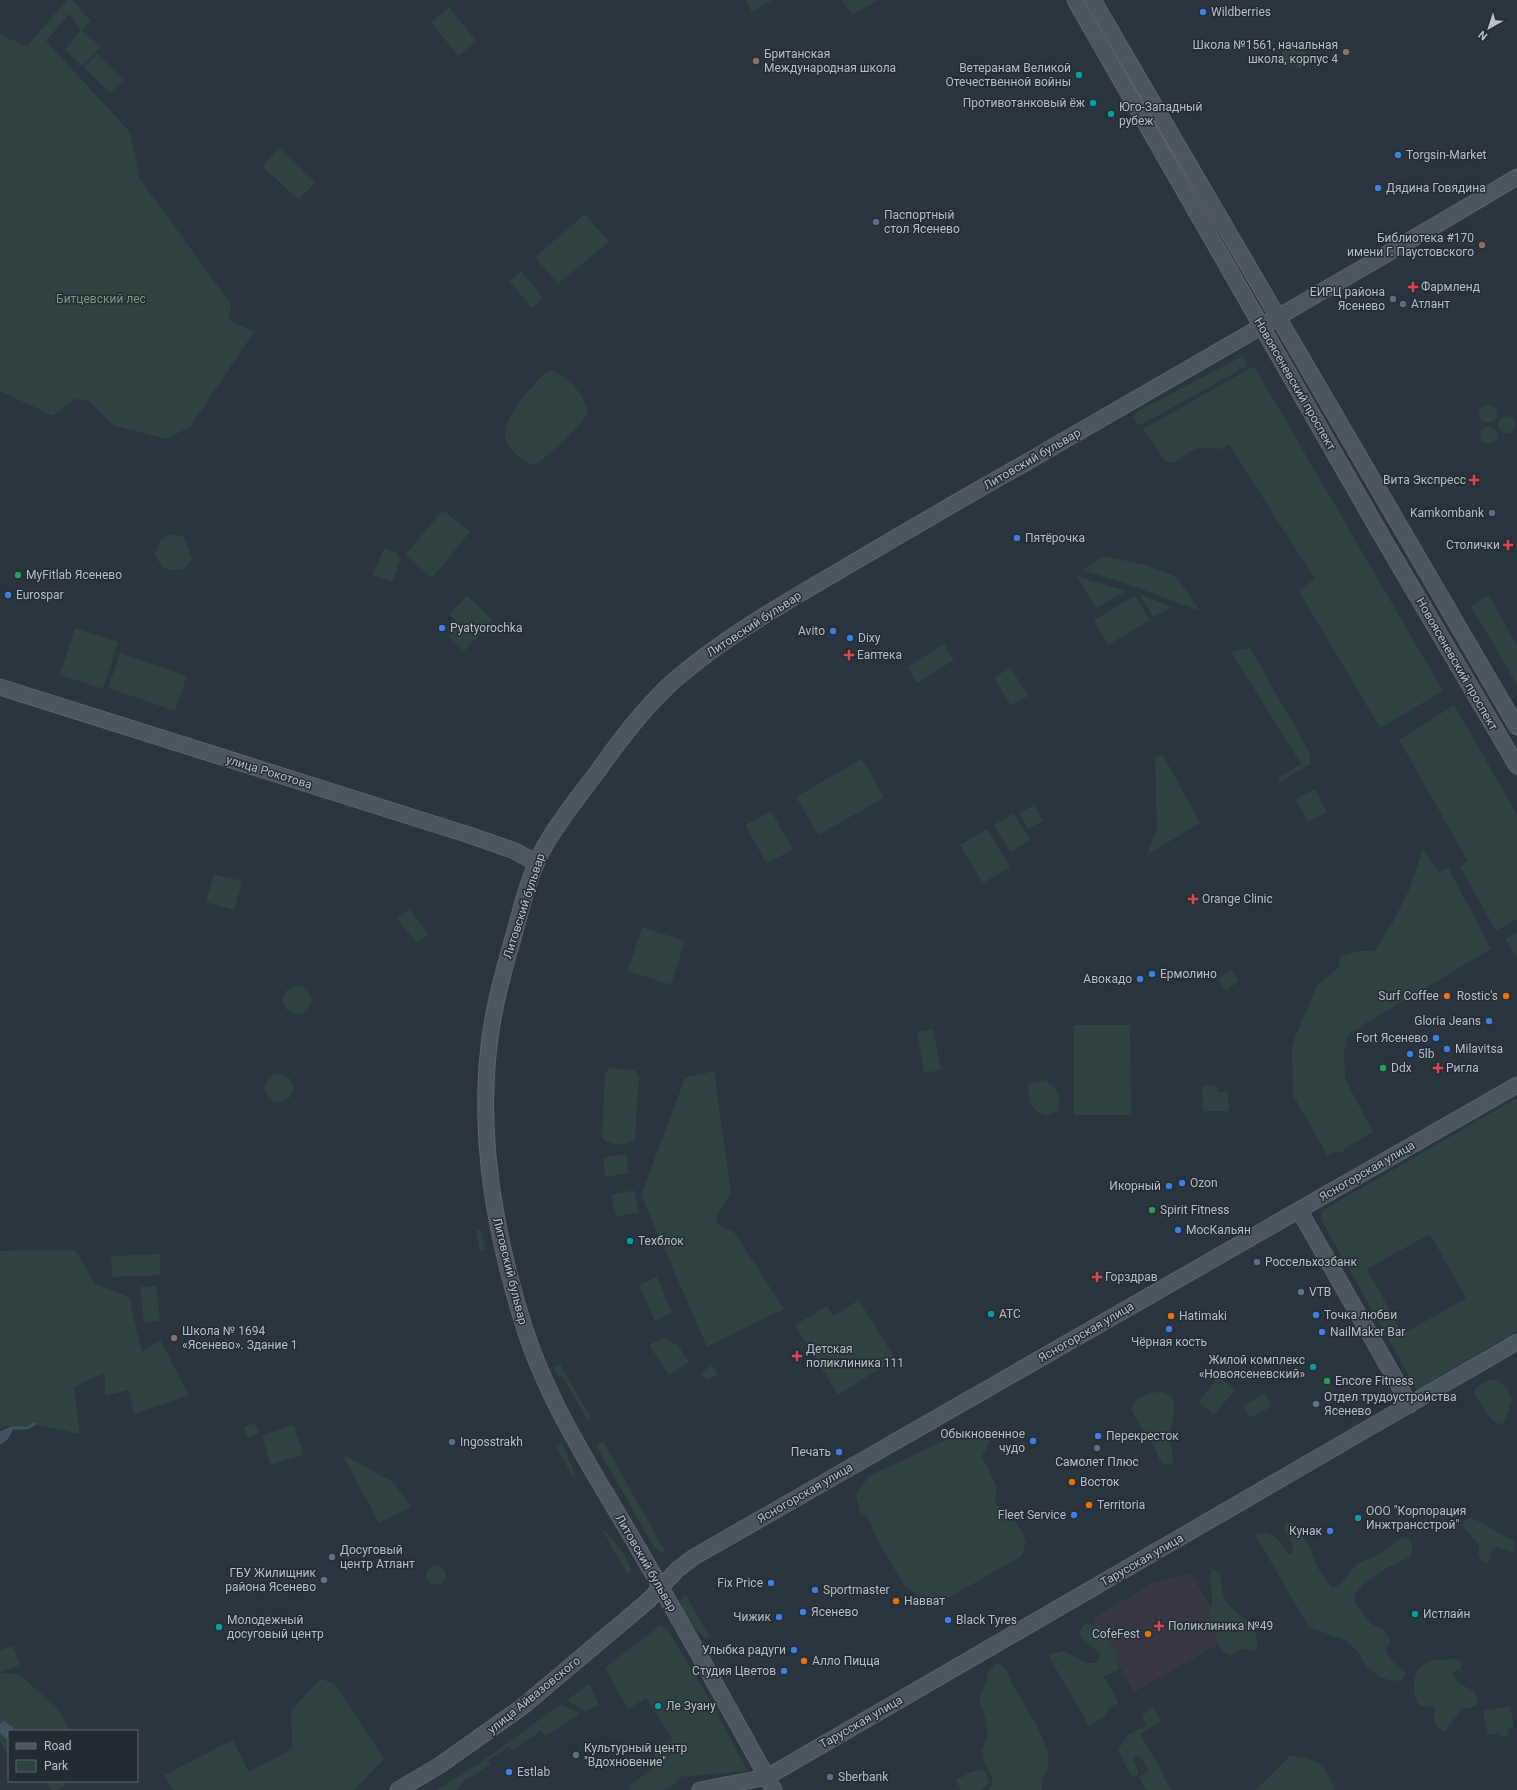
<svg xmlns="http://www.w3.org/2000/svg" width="1517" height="1790" font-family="Roboto,sans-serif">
	<rect width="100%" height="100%" fill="#2a353f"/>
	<!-- medical -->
	<path fill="#383844" d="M1191 1573 1225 1633 1221 1643 1134 1692 1093 1619 1154 1582Z"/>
	<!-- green -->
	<path fill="#2e4342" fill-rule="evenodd" d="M67 0H72L91 21 82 30 101 47 83 66 64 50 81 30 69 14 46 41 130 132 140 179 231 304 229 320 254 332 190 427 166 439 113 425 88 400 75 399 53 416 0 391V35L27 46Z
		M745 0H772L752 12Z
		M842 0H878L852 15Z
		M449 7 476 41 458 56 431 22Z
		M1285 44 1307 51 1301 69 1279 62Z
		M97 54 123 80 110 93 84 67Z
		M279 148 315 182 299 200 262 166Z
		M585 214 609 242 558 284 535 257Z
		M521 271 543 298 532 308 509 281Z
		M1243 356 1247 366 1139 426 1133 417 1136 412Z
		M1254 366 1443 691 1380 728 1299 591 1315 579 1229 445C1214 452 1218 448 1204 448 1193 448 1183 456 1175 463L1165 461 1143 429Z
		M548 371C566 371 585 396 588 412 583 424 547 457 535 465 526 464 521 460 515 453 511 449 507 443 505 437 502 419 535 381 548 371Z
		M1479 414a9 9 0 1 1 18 0a9 9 0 1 1-18 0Z
		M1498 425a9 9 0 1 1 18 0a9 9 0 1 1-18 0Z
		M1480 435a9 9 0 1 1 18 0a9 9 0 1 1-18 0Z
		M443 510 470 532 432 578 405 555Z
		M171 534 184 537 192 559 184 569C166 572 161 570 155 553L160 541Z
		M384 548 396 553 400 560 392 582 373 575Z
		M1104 556 1145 565 1177 577 1200 611 1122 582 1082 570Z
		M1076 576 1126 591 1096 608Z
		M1139 594 1172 607 1153 617Z
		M467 596 493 620 464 651 448 636 460 625 449 614Z
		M1135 596 1150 620 1108 645 1094 620Z
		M1487 596H1489L1517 645V685L1471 606Z
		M75 628 118 642 103 689 60 675Z
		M944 644 954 660 917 683 907 667Z
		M1250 648 1310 753V764L1280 782 1278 778 1301 764 1231 652Z
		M120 653 187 676 175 711 108 688Z
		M1011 668 1028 696 1011 706 994 677Z
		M1454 705 1517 814V919L1496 931 1460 867 1468 861 1399 740Z
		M1163 755 1200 823 1147 855 1157 829 1155 757Z
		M862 759 884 798 818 835 796 797Z
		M1315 789 1327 812 1308 822 1296 799Z
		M1034 805 1043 821 1028 829 1019 813Z
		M771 811 793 849 767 864 745 825Z
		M1014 813 1030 840 1010 852 994 825Z
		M987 829 1010 867 983 883 960 845Z
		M1423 849 1439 872 1448 867 1491 949 1366 1023 1348 1035 1344 1053 1345 1079 1373 1132 1347 1147 1341 1153 1336 1152 1327 1155 1293 1095 1292 1045 1317 985 1339 967 1340 956 1358 951H1374L1393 922 1409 890Z
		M214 874 242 881 234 910 206 902Z
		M409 909 429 934 417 943 397 919Z
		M642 927 685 941 671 985 628 971Z
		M1517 932V957L1505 939Z
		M1231 970 1239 981 1226 991 1218 979Z
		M283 1000a14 14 0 1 1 28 0a14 14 0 1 1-28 0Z
		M1074 1025H1130L1131 1115H1074Z
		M933 1029 941 1070 924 1073 917 1032Z
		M611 1068 634 1070 639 1076 635 1140C625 1146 610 1146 602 1138L605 1073Z
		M714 1071 731 1193 716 1217 718 1224 734 1232 784 1309 707 1347 641 1195 685 1078Z
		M265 1088a14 14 0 1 1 28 0a14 14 0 1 1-28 0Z
		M1044 1080C1059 1090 1061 1094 1058 1111L1046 1116C1029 1109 1029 1102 1028 1084Z
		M1217 1085 1218 1092H1228L1229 1111H1203L1202 1086Z
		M1517 1098V1331L1417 1390 1322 1221 1321 1215 1323 1210ZM1430 1234 1466 1298 1403 1334 1367 1269Z
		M626 1154 629 1173 605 1177 603 1158Z
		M634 1190 639 1212 616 1217 611 1195Z
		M475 1228 481 1231 485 1250 480 1251Z
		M75 1250 95 1284 129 1297 142 1352 160 1340 189 1395 134 1414 128 1390 105 1396V1373L74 1387 80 1434 34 1424 18 1428 12 1426 3 1427 0 1429V1251Z
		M160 1254V1275L112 1277 111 1256Z
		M657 1277 672 1313 655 1321 639 1285Z
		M156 1286 160 1321 144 1323 140 1287Z
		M859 1300 895 1359 838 1395 795 1325 827 1306 833 1316Z
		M662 1338 678 1345 689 1362 669 1375 649 1345Z
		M560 1364 591 1418 587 1420 562 1375 558 1377 554 1370 555 1367Z
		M712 1365 718 1374 707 1381 701 1373Z
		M1219 1376 1235 1390 1214 1415 1198 1402Z
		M1496 1379 1507 1388 1512 1399 1505 1421 1500 1425C1491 1423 1479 1401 1474 1392 1478 1384 1487 1380 1496 1379Z
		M1162 1392C1185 1397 1169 1423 1170 1439 1171 1446 1172 1454 1174 1461L1170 1465 1164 1464 1159 1459 1155 1448 1138 1422 1131 1409C1135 1396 1150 1392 1162 1392Z
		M1265 1393 1272 1406 1250 1418 1243 1406Z
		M255 1423 259 1433 247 1438 244 1427Z
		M294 1425 303 1455 270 1465 262 1435Z
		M976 1430 986 1431C993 1442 987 1446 982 1456L997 1488 995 1501 1006 1519 1016 1522 1026 1541 1022 1556 950 1597H944L940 1602 932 1608 924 1605 918 1595 904 1585 880 1545 868 1518 860 1512 856 1495 869 1476 948 1439H960Z
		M603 1441 665 1551 661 1553 654 1547 596 1445Z
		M562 1443 575 1475 573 1477 556 1447Z
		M342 1454 393 1482 411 1507 379 1523Z
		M1469 1518C1481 1520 1501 1535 1514 1541L1515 1549 1512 1552 1497 1547 1491 1551 1489 1561 1487 1563C1477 1560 1478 1555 1479 1545L1463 1527 1462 1524 1466 1519Z
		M1290 1522 1293 1523 1310 1548 1320 1572 1331 1587H1334L1340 1584 1357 1564 1383 1552 1401 1538 1404 1537 1411 1541 1413 1550 1410 1557 1387 1568 1363 1585 1354 1596 1356 1603 1365 1616 1373 1625 1383 1629 1391 1642 1386 1648C1387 1659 1398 1666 1405 1673V1675L1401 1680 1393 1681 1379 1677 1366 1666 1359 1653 1347 1641 1309 1627 1255 1535C1273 1527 1279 1543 1289 1554H1292L1293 1545 1284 1530 1286 1523Z
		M602 1529H603C612 1539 631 1559 631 1572L627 1574Z
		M426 1575a10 10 0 1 1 20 0a10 10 0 1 1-20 0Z
		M1212 1569H1214L1220 1574C1222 1581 1221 1592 1225 1599 1234 1615 1254 1619 1257 1639 1258 1645 1258 1647 1255 1651L1241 1649 1231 1655 1223 1651 1219 1646 1215 1630 1210 1616 1212 1601 1210 1576Z
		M686 1595 710 1637 705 1639 687 1618 680 1604 681 1599Z
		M1087 1624C1090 1624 1094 1624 1097 1625 1106 1631 1117 1658 1119 1669L1104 1677 1119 1703 1110 1707 1104 1717 1089 1726 1048 1655 1064 1651 1087 1663H1097L1100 1658V1653L1083 1640 1079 1633 1083 1626Z
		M660 1625 668 1630 706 1693 748 1771 680 1777 672 1787 664 1790H631L629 1786 659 1764 652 1751 672 1739 646 1698 628 1709 605 1668Z
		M13 1646 20 1666 0 1672V1650Z
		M1455 1659 1463 1662 1460 1670 1454 1671 1453 1674C1457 1684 1465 1686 1474 1691L1478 1700 1476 1706 1462 1709 1445 1731C1432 1729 1434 1715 1434 1706 1417 1709 1415 1703 1414 1687 1414 1677 1414 1670 1425 1664 1434 1658 1445 1660 1455 1659Z
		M996 1663C1006 1665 1009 1675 1012 1683 1021 1700 1050 1743 1049 1761 1048 1771 1040 1777 1042 1790H989L993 1779 985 1764 983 1757 982 1750 987 1738V1729L985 1715 981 1708 979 1699 985 1685 988 1673Z
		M0 1673 19 1674 58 1709 71 1731H9V1758L0 1742Z
		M321 1679 335 1684 384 1759 355 1789 353 1790H173L164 1775 233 1740 249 1772 292 1749 291 1710Z
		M589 1684 599 1704 586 1712 567 1700Z
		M561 1704 580 1714 546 1736 541 1731 512 1750 509 1747 488 1760 490 1765 464 1781 457 1790H437L480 1763Z
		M1510 1706 1514 1727 1508 1729 1509 1735 1500 1737 1499 1733 1488 1735 1483 1711Z
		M1151 1708H1154L1161 1721 1140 1734 1164 1775 1163 1776 1171 1790H1146L1139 1777 1149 1771 1141 1758 1137 1756H1134C1132 1764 1140 1768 1137 1776L1134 1777 1129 1772 1118 1750 1128 1735 1147 1725 1142 1717 1147 1711Z
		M1290 1756C1317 1758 1326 1764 1335 1790H1256Z
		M984 1770 990 1782 982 1790H961L956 1780 971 1772Z
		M47 1781H69L56 1790H52Z"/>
	<!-- water -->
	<path fill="#415466" d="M13 1426 14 1428 8 1439 0 1445V1431Z
		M3 1721 13 1727V1731H9V1739L7 1740 0 1733V1724Z"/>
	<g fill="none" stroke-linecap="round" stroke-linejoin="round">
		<!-- stream -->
		<path stroke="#415466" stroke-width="3" d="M14 1428H27L34 1424"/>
		<!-- secondary casing -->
		<g stroke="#5b646c" stroke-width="17">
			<path id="secondary" d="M1075 0 1380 533 1517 766
				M1093 0 1517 727
				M0 687 469 835 515 851 536 863
				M1299 1210 1410 1405
				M398 1790 440 1765 522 1707 649 1600 677 1570 694 1557 1517 1085
				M700 1790 767 1777 1517 1342
				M774 1790C729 1709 685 1628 638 1548 596 1475 546 1401 522 1320 495 1231 478 1139 489 1046 493 1009 503 973 513 938 521 910 528 879 541 853 554 827 580 795 598 771 621 738 646 705 677 678 728 635 786 602 844 568 905 532 965 497 1027 462 1190 367 1355 274 1517 177"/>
		</g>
		<!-- secondary -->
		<use href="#secondary" stroke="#4c5661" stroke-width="15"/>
	</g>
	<!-- markers -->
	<g fill="#3f7fe0" stroke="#222b34" stroke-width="1.5">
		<circle cx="1203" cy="12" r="4"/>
		<circle cx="1398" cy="155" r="4"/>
		<circle cx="1378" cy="188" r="4"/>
		<circle cx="1017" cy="538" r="4"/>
		<circle cx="8" cy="595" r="4"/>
		<circle cx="442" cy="628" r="4"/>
		<circle cx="833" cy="631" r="4"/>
		<circle cx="850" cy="638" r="4"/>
		<circle cx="1152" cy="974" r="4"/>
		<circle cx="1140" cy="979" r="4"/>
		<circle cx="1489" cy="1021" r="4"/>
		<circle cx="1436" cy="1038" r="4"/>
		<circle cx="1447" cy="1049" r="4"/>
		<circle cx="1410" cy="1054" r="4"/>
		<circle cx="1182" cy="1183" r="4"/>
		<circle cx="1169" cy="1186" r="4"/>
		<circle cx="1178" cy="1230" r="4"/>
		<circle cx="1316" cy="1315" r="4"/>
		<circle cx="1169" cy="1329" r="4"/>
		<circle cx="1322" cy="1332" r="4"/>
		<circle cx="1098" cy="1436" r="4"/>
		<circle cx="1033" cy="1441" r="4"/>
		<circle cx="839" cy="1452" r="4"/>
		<circle cx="1074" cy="1515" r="4"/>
		<circle cx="1330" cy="1531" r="4"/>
		<circle cx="771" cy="1583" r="4"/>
		<circle cx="815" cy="1590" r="4"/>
		<circle cx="803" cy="1612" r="4"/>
		<circle cx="779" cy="1617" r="4"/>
		<circle cx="948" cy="1620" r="4"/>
		<circle cx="794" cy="1650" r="4"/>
		<circle cx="784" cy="1671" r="4"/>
		<circle cx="509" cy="1772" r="4"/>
	</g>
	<g fill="#8d6e63" stroke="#222b34" stroke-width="1.5">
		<circle cx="1346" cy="52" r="4"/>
		<circle cx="756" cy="61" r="4"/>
		<circle cx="1482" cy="245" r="4"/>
		<circle cx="174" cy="1338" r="4"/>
	</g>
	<g fill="#0f9aa8" stroke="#222b34" stroke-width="1.5">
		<circle cx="1079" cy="75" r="4"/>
		<circle cx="1093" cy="103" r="4"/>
		<circle cx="1111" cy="114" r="4"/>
		<circle cx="630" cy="1241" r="4"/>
		<circle cx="991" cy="1314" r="4"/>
		<circle cx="1313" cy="1367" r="4"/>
		<circle cx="1358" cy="1518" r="4"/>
		<circle cx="1415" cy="1614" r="4"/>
		<circle cx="219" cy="1627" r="4"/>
		<circle cx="658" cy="1706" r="4"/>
	</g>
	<g fill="#5c6f8a" stroke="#222b34" stroke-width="1.5">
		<circle cx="876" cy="222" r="4"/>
		<circle cx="1393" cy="299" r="4"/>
		<circle cx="1403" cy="304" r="4"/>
		<circle cx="1492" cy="513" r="4"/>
		<circle cx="1257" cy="1262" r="4"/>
		<circle cx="1301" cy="1292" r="4"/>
		<circle cx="1316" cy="1404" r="4"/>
		<circle cx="452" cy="1442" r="4"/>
		<circle cx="1097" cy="1448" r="4"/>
		<circle cx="332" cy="1557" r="4"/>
		<circle cx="324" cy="1580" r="4"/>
		<circle cx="576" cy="1755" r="4"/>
		<circle cx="830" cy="1777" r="4"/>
	</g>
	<g fill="#e0444e" stroke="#222b34" stroke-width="1.5">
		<path d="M1411 281h4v4h4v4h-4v4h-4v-4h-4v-4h4z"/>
		<path d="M1472 474h4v4h4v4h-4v4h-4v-4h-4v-4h4z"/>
		<path d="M1506 539h4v4h4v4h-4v4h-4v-4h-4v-4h4z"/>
		<path d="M847 649h4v4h4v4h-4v4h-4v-4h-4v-4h4z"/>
		<path d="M1191 893h4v4h4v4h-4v4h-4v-4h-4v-4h4z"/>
		<path d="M1436 1062h4v4h4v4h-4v4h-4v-4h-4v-4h4z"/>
		<path d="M1095 1271h4v4h4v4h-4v4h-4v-4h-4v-4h4z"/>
		<path d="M795 1350h4v4h4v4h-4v4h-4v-4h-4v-4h4z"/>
		<path d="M1157 1620h4v4h4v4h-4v4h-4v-4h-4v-4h4z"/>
	</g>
	<g fill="#2e9e5b" stroke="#222b34" stroke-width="1.5">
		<circle cx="18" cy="575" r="4"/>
		<circle cx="1383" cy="1068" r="4"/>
		<circle cx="1152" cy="1210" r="4"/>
		<circle cx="1327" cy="1381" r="4"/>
	</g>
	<g fill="#e8710a" stroke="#222b34" stroke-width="1.5">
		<circle cx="1447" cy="996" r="4"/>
		<circle cx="1506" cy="996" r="4"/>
		<circle cx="1171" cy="1316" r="4"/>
		<circle cx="1072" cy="1482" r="4"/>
		<circle cx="1089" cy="1505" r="4"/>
		<circle cx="896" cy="1601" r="4"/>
		<circle cx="1148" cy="1634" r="4"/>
		<circle cx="804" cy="1661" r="4"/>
	</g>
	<g text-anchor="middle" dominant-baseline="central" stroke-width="3" stroke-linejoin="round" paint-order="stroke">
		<!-- poi labels -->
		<g font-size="12" fill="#bac1c9" stroke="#222b34" text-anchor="start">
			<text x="1211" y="12">Wildberries</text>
			<text x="1338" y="45" text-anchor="end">Школа №1561, начальная<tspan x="1338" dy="14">школа, корпус 4</tspan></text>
			<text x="764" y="54">Британская<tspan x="764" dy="14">Международная школа</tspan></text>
			<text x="1071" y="68" text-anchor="end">Ветеранам Великой<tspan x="1071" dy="14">Отечественной войны</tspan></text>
			<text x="1085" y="103" text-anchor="end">Противотанковый ёж</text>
			<text x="1119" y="107">Юго-Западный<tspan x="1119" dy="14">рубеж</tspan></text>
			<text x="1406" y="155">Torgsin-Market</text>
			<text x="1386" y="188">Дядина Говядина</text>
			<text x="884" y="215">Паспортный<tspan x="884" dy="14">стол Ясенево</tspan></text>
			<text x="1474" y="238" text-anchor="end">Библиотека #170<tspan x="1474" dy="14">имени Г. Паустовского</tspan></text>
			<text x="1421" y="287">Фармленд</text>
			<text x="1385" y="292" text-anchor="end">ЕИРЦ района<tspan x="1385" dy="14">Ясенево</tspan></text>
			<text x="1411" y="304">Атлант</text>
			<text x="1466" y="480" text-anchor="end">Вита Экспресс</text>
			<text x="1484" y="513" text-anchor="end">Kamkombank</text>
			<text x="1025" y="538">Пятёрочка</text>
			<text x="1500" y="545" text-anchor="end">Столички</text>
			<text x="26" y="575">MyFitlab Ясенево</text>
			<text x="16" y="595">Eurospar</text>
			<text x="450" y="628">Pyatyorochka</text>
			<text x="825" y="631" text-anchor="end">Avito</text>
			<text x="858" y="638">Dixy</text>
			<text x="857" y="655">Еаптека</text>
			<text x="1202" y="899">Orange Clinic</text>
			<text x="1160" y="974">Ермолино</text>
			<text x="1132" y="979" text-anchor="end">Авокадо</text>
			<text x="1439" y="996" text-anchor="end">Surf Coffee</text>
			<text x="1498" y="996" text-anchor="end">Rostic's</text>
			<text x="1481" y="1021" text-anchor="end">Gloria Jeans</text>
			<text x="1428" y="1038" text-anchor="end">Fort Ясенево</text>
			<text x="1455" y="1049">Milavitsa</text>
			<text x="1418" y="1054">5lb</text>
			<text x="1391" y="1068">Ddx</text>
			<text x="1446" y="1068">Ригла</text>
			<text x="1190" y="1183">Ozon</text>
			<text x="1161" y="1186" text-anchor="end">Икорный</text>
			<text x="1160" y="1210">Spirit Fitness</text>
			<text x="1186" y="1230">МосКальян</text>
			<text x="638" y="1241">Техблок</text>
			<text x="1265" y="1262">Россельхозбанк</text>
			<text x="1105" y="1277">Горздрав</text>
			<text x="1309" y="1292">VTB</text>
			<text x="999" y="1314">АТС</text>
			<text x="1324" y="1315">Точка любви</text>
			<text x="1179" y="1316">Hatimaki</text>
			<text x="182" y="1331">Школа № 1694<tspan x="182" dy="14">«Ясенево». Здание 1</tspan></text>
			<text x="1330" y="1332">NailMaker Bar</text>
			<text x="1169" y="1342" text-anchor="middle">Чёрная кость</text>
			<text x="806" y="1349">Детская<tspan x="806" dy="14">поликлиника 111</tspan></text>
			<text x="1305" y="1360" text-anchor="end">Жилой комплекс<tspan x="1305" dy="14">«Новоясеневский»</tspan></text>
			<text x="1335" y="1381">Encore Fitness</text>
			<text x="1324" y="1397">Отдел трудоустройства<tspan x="1324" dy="14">Ясенево</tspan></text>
			<text x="1025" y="1434" text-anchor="end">Обыкновенное<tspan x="1025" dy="14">чудо</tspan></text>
			<text x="1106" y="1436">Перекресток</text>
			<text x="460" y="1442">Ingosstrakh</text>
			<text x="831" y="1452" text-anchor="end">Печать</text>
			<text x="1097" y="1462" text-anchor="middle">Самолет Плюс</text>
			<text x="1080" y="1482">Восток</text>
			<text x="1097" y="1505">Territoria</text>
			<text x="1366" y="1511">ООО "Корпорация<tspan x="1366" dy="14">Инжтрансстрой"</tspan></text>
			<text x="1066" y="1515" text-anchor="end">Fleet Service</text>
			<text x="1322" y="1531" text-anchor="end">Кунак</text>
			<text x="340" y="1550">Досуговый<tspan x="340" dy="14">центр Атлант</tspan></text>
			<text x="316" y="1573" text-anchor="end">ГБУ Жилищник<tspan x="316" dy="14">района Ясенево</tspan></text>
			<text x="763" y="1583" text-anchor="end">Fix Price</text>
			<text x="823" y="1590">Sportmaster</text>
			<text x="904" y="1601">Навват</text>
			<text x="811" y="1612">Ясенево</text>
			<text x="1423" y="1614">Истлайн</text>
			<text x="771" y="1617" text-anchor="end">Чижик</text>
			<text x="227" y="1620">Молодежный<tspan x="227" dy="14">досуговый центр</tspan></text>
			<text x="956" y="1620">Black Tyres</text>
			<text x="1168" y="1626">Поликлиника №49</text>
			<text x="1140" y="1634" text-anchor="end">CofeFest</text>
			<text x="786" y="1650" text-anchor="end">Улыбка радуги</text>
			<text x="812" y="1661">Алло Пицца</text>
			<text x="776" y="1671" text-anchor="end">Студия Цветов</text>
			<text x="666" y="1706">Ле Зуану</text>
			<text x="584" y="1748">Культурный центр<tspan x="584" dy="14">"Вдохновение"</tspan></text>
			<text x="517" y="1772">Estlab</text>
			<text x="838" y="1777">Sberbank</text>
		</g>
		<!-- park labels -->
		<g font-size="12" fill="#7b9c7f" stroke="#222b34">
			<text x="101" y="299">Битцевский лес</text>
		</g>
		<!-- street labels -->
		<g font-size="12" fill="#bac1c9" stroke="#222b34">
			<text transform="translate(1295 384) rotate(60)">Новоясеневский проспект</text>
			<text transform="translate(1032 459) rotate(-30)">Литовский бульвар</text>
			<text transform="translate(754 624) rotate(-33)">Литовский бульвар</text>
			<text transform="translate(1457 664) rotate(60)">Новоясеневский проспект</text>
			<text transform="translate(269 772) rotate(17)">улица Рокотова</text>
			<text transform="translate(524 906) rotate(-72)">Литовский бульвар</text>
			<text transform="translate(1367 1171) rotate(-30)">Ясногорская улица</text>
			<text transform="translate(510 1271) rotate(76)">Литовский бульвар</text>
			<text transform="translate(1086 1332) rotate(-30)">Ясногорская улица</text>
			<text transform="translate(805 1493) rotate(-30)">Ясногорская улица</text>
			<text transform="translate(1142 1560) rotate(-30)">Тарусская улица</text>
			<text transform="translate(646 1563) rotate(60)">Литовский бульвар</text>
			<text transform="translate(534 1695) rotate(-39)">улица Айвазовского</text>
			<text transform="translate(861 1722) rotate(-30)">Тарусская улица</text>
		</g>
	</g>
	<!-- legend -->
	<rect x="8" y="1730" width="130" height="52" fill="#222b34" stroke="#5f6770"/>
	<rect x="16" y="1743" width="20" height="6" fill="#4c5661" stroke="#5f6770"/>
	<text x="44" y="1750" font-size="12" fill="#bac1c9">Road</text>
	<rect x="16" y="1760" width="20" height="12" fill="#2e4342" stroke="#5f6770"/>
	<text x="44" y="1770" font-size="12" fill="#bac1c9">Park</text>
	<!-- north arrow -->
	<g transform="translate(1489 28) rotate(219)" stroke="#222b34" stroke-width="3" paint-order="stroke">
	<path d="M0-3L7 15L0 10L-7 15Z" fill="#bac1c9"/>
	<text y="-6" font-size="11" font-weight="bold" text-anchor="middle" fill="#bac1c9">N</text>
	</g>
</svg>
